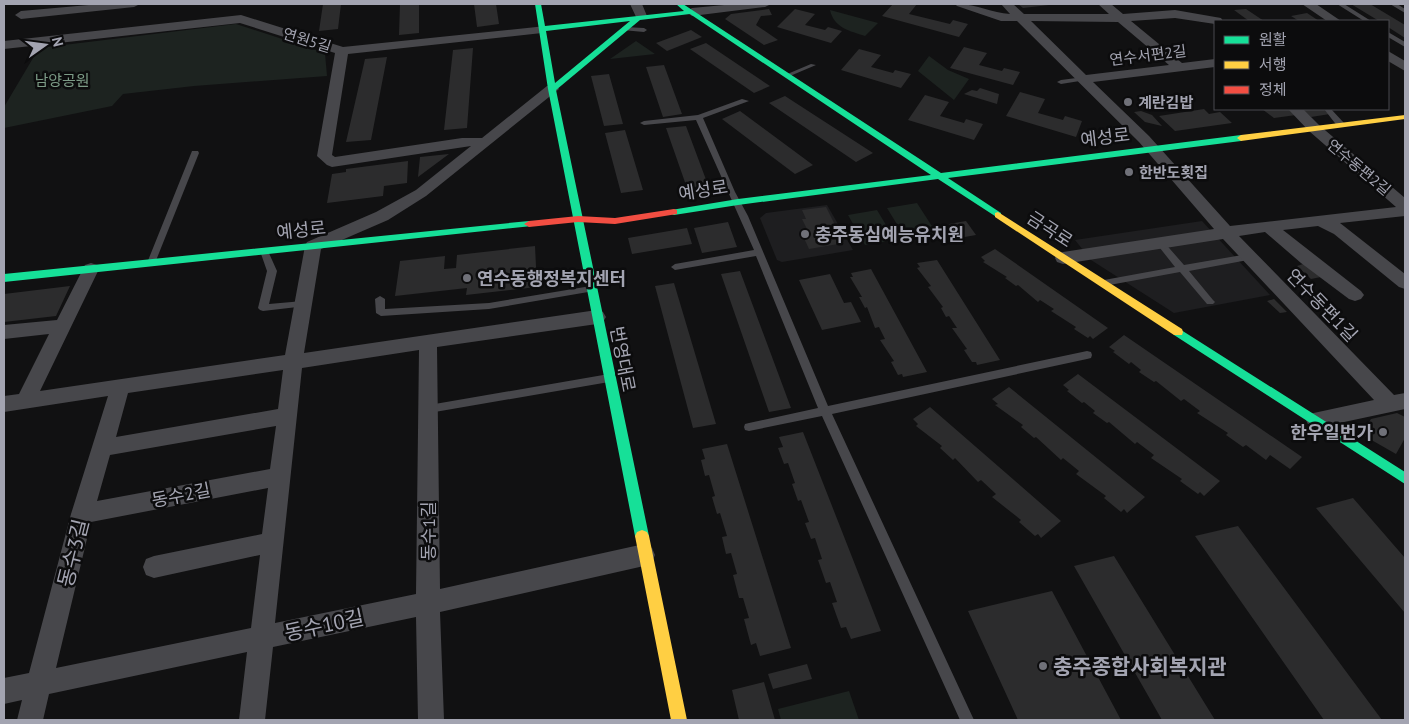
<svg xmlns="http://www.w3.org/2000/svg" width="1409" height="724" font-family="'PT Sans','Noto Sans KR',sans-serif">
	<rect width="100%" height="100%" fill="#111112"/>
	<!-- built -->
	<path fill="#1e1e20" d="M827 205 853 250 782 262 777 260 760 218 766 213Z
		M1202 221 1270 295 1174 313 1091 260 1075 240Z"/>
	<!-- green -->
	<path fill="#1d2320" d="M830 10 878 23 865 36C850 31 834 28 830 10Z
		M236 24 325 53 327 76 194 86 123 94 112 106 4 128V107L39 48Z
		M636 41 655 54 610 59Z
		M929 56 948 70 969 79 954 100 918 71Z
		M917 203 937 234 906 239 887 208Z
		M877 210 895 240 865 245 848 215Z
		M849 691 859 720H781L778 709Z"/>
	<!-- building -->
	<path fill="#2c2c2d" d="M323 4H341L338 29 319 31Z
		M400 4H419V33L399 35Z
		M474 4H496L499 24 477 27Z
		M893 4H917L909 14 950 24 953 20 968 24 959 37 882 16Z
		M1018 4H1049V5L1023 8Z
		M1351 4H1370L1405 25V38L1388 27V21H1379Z
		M769 9 772 15 761 16 756 25 778 40 764 45 725 19 731 14Z
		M795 9 815 14 805 25 825 30 828 27 842 31 831 43 777 27Z
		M1246 9 1264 21H1249L1234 10Z
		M1307 13 1319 21H1299L1291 16Z
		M691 30 702 37 667 51 656 43Z
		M706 43 770 86 754 93 690 49Z
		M964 47 987 53 979 65 1002 71 1004 68 1020 72 1013 85 950 68Z
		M473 48 467 128 444 130 453 50Z
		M859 49 881 55 871 67 893 73 895 70 911 74 901 88 841 70Z
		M387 57 371 140 346 142 365 59Z
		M664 65 682 114 663 117 646 67Z
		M609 74 623 124 604 126 591 76Z
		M980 88 999 94 997 104 964 94 972 90 977 91Z
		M1020 92 1045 99 1038 113 1063 120 1065 116 1082 121 1076 137 1006 116Z
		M925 95 949 102 940 116 964 123 966 119 983 124 974 140 908 120Z
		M785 96 873 153 856 162 769 103Z
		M1204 109 1209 114 1220 112 1232 123 1175 131 1159 116Z
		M1262 109H1288L1296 115 1274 118Z
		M1302 109H1323L1330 114 1311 117Z
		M740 111 813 165 795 174 722 119Z
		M1141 111 1152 115 1162 126 1145 122 1134 112Z
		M686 126 708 185 687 188 666 128Z
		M625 130 643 190 621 193 605 133Z
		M449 154 418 177 420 157Z
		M408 161 407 183 384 186 383 196 327 203 332 174 346 172V169Z
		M826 207 844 243 809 249 803 236 810 235 802 219H806L802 210Z
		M966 221 976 235 959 238 949 224Z
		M728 222 737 247 702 253 694 228Z
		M687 228 692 244 632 254 628 238Z
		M535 246 537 287 466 295 467 288 395 296 400 261 445 256 444 269 456 268 457 255Z
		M995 249 1108 328 1093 339 1090 336 1088 338 1074 329 1076 327 1051 311 1054 309 1040 300 1038 302 1018 285 1016 286 1005 278 1007 277 983 262 985 261 981 257Z
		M937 260 1000 360 977 365 976 362H972L964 350 967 349 952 328H957L949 316 946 317 941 308 943 307 928 287 931 286 917 268 920 267 917 263Z
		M1306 263 1321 277 1311 279 1297 266Z
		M871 269 927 372 903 377 902 374 898 375 891 362 894 361 880 340 885 339 879 327 875 328 867 307 865 308 859 297H862L850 277H853L851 273Z
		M740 271 791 408 769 412 721 274Z
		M830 274 844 303 851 302 861 322 822 330 799 280Z
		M674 283 716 424 693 428 655 286Z
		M70 286 56 316 4 322V294Z
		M1274 299 1287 312 1280 313 1267 301Z
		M1124 335 1302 457 1290 469 1270 455 1266 460 1246 445 1243 447 1226 435 1228 433 1197 413 1200 411 1184 399 1181 401 1156 381 1154 382 1139 372 1141 370 1131 362 1129 364 1113 352 1115 351 1109 347Z
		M1078 374 1220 481 1204 496 1200 492 1198 494 1180 481 1182 479 1151 458 1154 455 1137 442 1135 444 1109 422 1107 423 1093 413 1095 411 1084 402 1082 403 1067 391 1069 390 1063 385Z
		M1009 387 1145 497 1127 513 1124 509 1121 512 1104 498 1106 496 1076 474 1079 471 1063 458 1061 460 1036 437 1034 438 1021 427 1023 425 995 405 998 404 992 399Z
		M930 407 1061 521 1041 538 1038 534 1035 536 1019 522 1021 520 992 497 996 494 981 480 978 482 955 458 953 460 940 448 942 446 916 426 918 424 913 419Z
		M1397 413 1405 417V438L1396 454 1361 434 1371 419Z
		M803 432 881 631 851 639 846 627 841 628 832 603 837 602 830 582 826 583 818 560 822 559 815 538 811 539 805 523 809 522 801 500 798 501 792 484 795 483 788 463 784 464 778 448 783 447 779 437Z
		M727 444 791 648 760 656 756 643 751 645 744 619 749 618 743 598H739L733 575 737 574 731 553 726 554 722 537 727 536 720 513 717 514 712 497 715 496 709 475 705 476 701 460 705 459 702 449Z
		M1353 498 1405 558V613L1316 508Z
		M1238 526 1382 720H1324L1195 536Z
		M1114 556 1215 720H1162L1074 566Z
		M1052 591 1121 720H1018L968 611Z
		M807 664 812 679 773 689 768 674Z
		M764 682 775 720H739L732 690Z"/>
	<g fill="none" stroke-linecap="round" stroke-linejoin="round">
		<!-- lane -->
		<path fill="#47474b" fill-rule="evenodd" d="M1337 4H1344L1371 21H1364Z
			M1390 4H1397L1405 9V13Z
			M624 27 644 28 647 30 644 32 622 30V28Z
			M1388 32 1405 42V47L1388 37Z
			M811 64 816 65 790 76 785 75Z
			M1084 77 1088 79 1086 80 1061 84 1057 82 1061 80Z
			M742 99 749 101 703 118 735 192 748 216 828 406 1087 351 1091 352 1092 355 1091 358 1087 359 832 414 974 720H960L822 416 749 431 745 430 744 427 745 424 749 423 818 408 756 256 675 270 671 267 675 264 754 250 696 120 644 125 640 123 644 121 698 115Z
			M1324 109H1331L1344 123V127H1338Z
			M192 151H198L199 153 155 263 154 265H148L147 263Z
			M1160 240 1163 241 1184 265 1248 254 1252 257 1248 260 1189 271 1213 300 1215 302 1213 304H1207L1180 272 1104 286 1101 285 1099 283 1104 280 1175 267 1156 243Z
			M264 248 268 251 277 271 269 304 303 301 306 302 308 304 306 306 263 311 260 310 258 308 267 271 260 251Z
			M591 286 594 287 596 289 594 291 489 309 381 316 376 313 375 299 380 296 385 299V309L489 303Z
			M609 374 613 375 614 378 613 381 609 382 429 413 425 412 424 409 425 406 429 405Z"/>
		<!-- street -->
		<path fill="#47474b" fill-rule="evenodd" d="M100 4H140L134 7 21 19 15 15 21 11Z
			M630 4H642L647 16 645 19H637Z
			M735 4H771L765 7 692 16 686 12 692 8Z
			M955 4C976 3 991 13 1010 14L1001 4H1013L1024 14H1109L1098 4H1111L1123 14 1175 10 1221 18 1223 21H1215V24L1175 18 1131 21 1182 63 1215 59V67L1093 82 1149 136 1230 226 1396 207 1309 131 1288 109H1303L1319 125 1405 198V216L1340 223 1405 274V289L1399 287 1334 234 1318 226 1283 230 1361 291 1364 295 1361 299 1355 301 1349 299 1301 263 1265 232 1239 236 1394 395 1405 393V409L1316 428 1309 426 1306 420 1309 414 1374 400 1223 239 1063 264 1057 262 1055 258 1057 254 1063 252 1214 229 1139 142 1017 21H1001L957 6ZM1031 21 1118 22 1169 65 1086 75Z
			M1302 4H1316L1341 21H1327Z
			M241 15 343 47 546 26 548 29 542 33 348 54 332 155 335 157 462 138H482L547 86H557L559 89 426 196 388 220 321 249 304 353 597 310 603 312 606 317 603 322 597 324 437 347 440 589 644 544 652 548 655 555 652 562 644 566 440 612 444 720H418L416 617 273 647 265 720H239L247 652 49 694 43 720H17L22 700 4 704V678L29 673 71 514 108 396 4 412V396L19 394 49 334 4 339V325L57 320 85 265 91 263 97 265 99 269 40 391 285 355 305 246 307 242 376 212 416 190 471 146 332 167 327 165 317 156 335 53 240 23 4 49V41ZM419 350 416 594 275 623 302 368ZM283 370 278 409 116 437 128 393ZM276 426 270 469 97 501 110 455ZM268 488 262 534 154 556 146 559 143 567 146 575 154 578 260 555 251 628 56 668 91 522Z
			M1388 51 1405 61V71L1388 61Z"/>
		<!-- fast -->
		<path fill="#16e098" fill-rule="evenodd" d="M535 4H541L545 26 684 11 676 4H683L941 173 1241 135 1245 138 1241 141 948 178 1001 213V217L998 218 938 179 738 205 674 215 671 214V210L738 199 931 175 690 14 640 20 556 90 649 536 647 540 642 542 637 540 635 536 548 89ZM630 21 555 83 546 31Z
			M529 221 532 222 534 224 532 226 4 282V274Z
			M1178 328 1405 472V484L1174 335 1173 332 1174 329Z"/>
		<!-- slow -->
		<path fill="#ffcf43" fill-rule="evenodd" d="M1405 115V119L1241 141 1237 138 1241 135Z
			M998 212 1182 329 1183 332 1182 335H1174L995 217V213Z
			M642 530 647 532 649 536 687 720H671L635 536 637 532Z"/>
		<!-- jam -->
		<path fill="#f24e42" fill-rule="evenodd" d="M674 209 677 210V214L615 224 578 222 529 227 524 224 529 221 578 216 615 218Z"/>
	</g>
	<!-- markers -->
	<g fill="#707179" stroke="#0c0c0d" stroke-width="2">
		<circle cx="1128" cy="102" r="5"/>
		<circle cx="1129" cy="172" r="5"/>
		<circle cx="805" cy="234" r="5"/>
		<circle cx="467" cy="278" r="5"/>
		<circle cx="1383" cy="432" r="5"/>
		<circle cx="1043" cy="666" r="5"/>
	</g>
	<g text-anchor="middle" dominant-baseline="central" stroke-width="5" stroke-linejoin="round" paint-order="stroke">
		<!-- far-street labels -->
		<g font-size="15" fill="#a3a4b1" stroke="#0c0c0d">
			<text transform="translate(307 40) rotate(17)">연원5길</text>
			<text transform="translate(1148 55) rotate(-7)">연수서편2길</text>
			<text transform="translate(1359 167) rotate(40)">연수동편2길</text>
		</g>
		<!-- far-park labels -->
		<g font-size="15" fill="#7c9b86" stroke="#0c0c0d">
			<text x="62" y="80">남양공원</text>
		</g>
		<!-- far-poi labels -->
		<g font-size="15" font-weight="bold" fill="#a3a4b1" stroke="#0c0c0d" text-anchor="start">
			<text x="1138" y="102">계란김밥</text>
			<text x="1139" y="172">한반도횟집</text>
		</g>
		<!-- street labels -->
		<g font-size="18" fill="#a3a4b1" stroke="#0c0c0d">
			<text transform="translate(1105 137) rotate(-7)">예성로</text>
			<text transform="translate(703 190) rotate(-9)">예성로</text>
			<text transform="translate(1050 229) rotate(33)">금곡로</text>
			<text transform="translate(301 230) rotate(-6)">예성로</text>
			<text transform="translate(1322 305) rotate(46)">연수동편1길</text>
			<text transform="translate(623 359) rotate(79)">번영대로</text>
			<text transform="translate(181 495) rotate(-11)">동수2길</text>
			<text transform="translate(428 531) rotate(-90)">동수1길</text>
		</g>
		<!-- poi labels -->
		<g font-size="18" font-weight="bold" fill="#a3a4b1" stroke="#0c0c0d" text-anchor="start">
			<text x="815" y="234">충주동심예능유치원</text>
			<text x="477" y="278">연수동행정복지센터</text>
			<text x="1373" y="432" text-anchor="end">한우일번가</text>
		</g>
		<!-- near-street labels -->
		<g font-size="21" fill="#a3a4b1" stroke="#0c0c0d">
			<text transform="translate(73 553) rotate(-76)">동수3길</text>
			<text transform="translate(324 625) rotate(-12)">동수10길</text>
		</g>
		<!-- near-poi labels -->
		<g font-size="21" font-weight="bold" fill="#a3a4b1" stroke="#0c0c0d" text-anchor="start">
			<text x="1053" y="666">충주종합사회복지관</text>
		</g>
	</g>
	<!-- border -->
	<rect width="1409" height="724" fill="none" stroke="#a3a4b1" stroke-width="10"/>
	<!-- legend -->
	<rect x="1214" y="20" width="175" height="90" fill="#0c0c0d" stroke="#48494f"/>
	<rect x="1224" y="36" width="25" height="8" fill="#16e098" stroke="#48494f"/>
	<text x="1259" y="45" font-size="15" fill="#a3a4b1">원활</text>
	<rect x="1224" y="61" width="25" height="8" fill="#ffcf43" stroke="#48494f"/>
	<text x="1259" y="70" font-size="15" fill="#a3a4b1">서행</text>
	<rect x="1224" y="86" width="25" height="8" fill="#f24e42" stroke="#48494f"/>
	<text x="1259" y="95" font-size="15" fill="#a3a4b1">정체</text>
	<!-- north arrow -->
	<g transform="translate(45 45) rotate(76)" stroke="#0c0c0d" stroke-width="4" paint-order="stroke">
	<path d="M0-4L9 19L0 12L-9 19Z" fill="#a3a4b1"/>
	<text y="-8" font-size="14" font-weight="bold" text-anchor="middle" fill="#a3a4b1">N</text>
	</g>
</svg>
